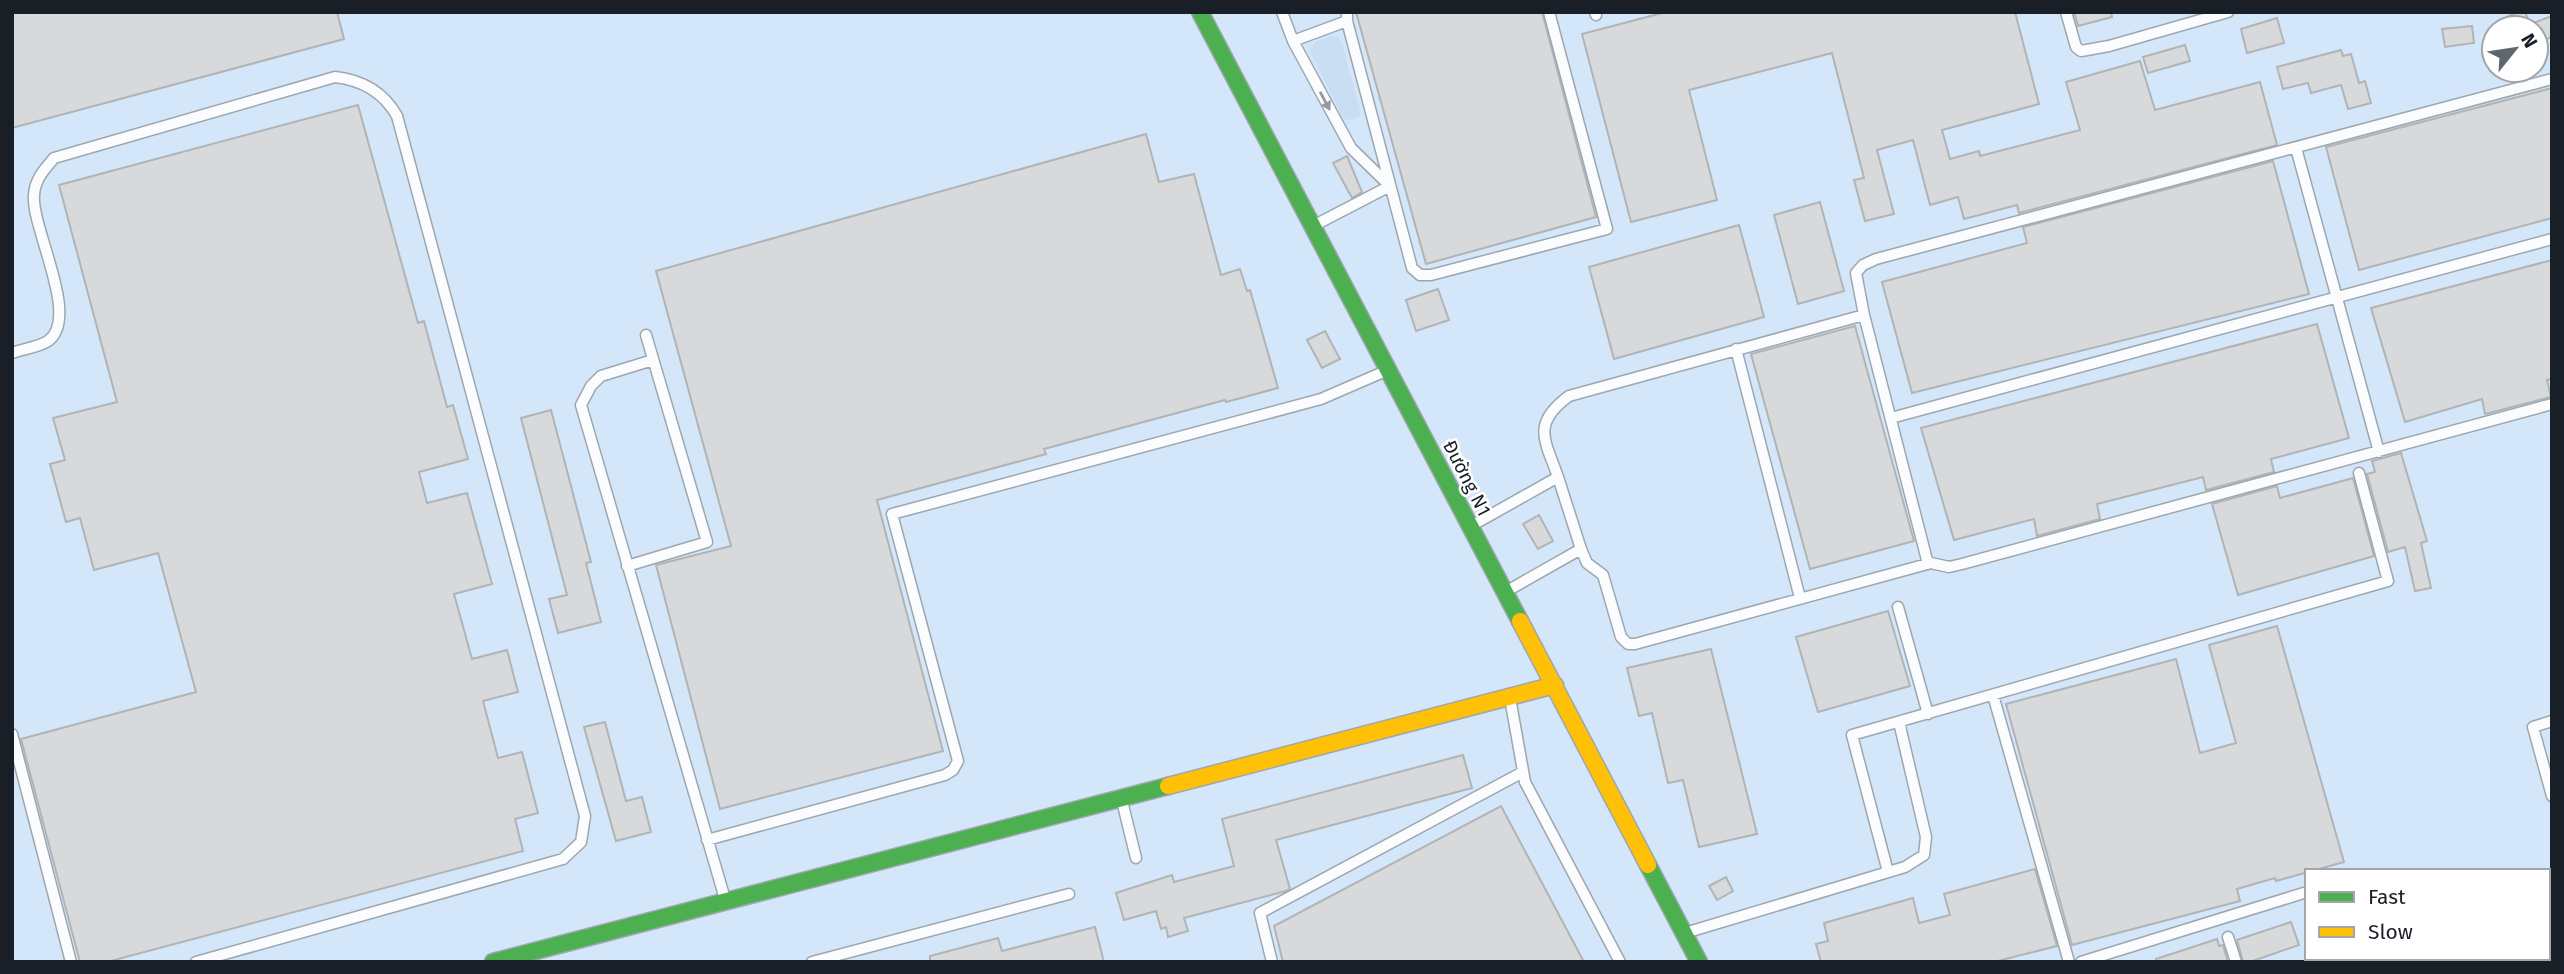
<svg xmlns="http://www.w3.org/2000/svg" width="2564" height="974" font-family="'Fira Sans',sans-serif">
	<rect width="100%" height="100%" fill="#e1ecf7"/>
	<!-- built -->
	<path fill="#d4e6f9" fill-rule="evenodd" d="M12 12H2552V962H12ZM2494 28H2536V70H2494ZM2307 871H2548V958H2307Z"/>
	<!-- green -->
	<path fill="#c9def3" d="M1331 36 1338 37 1342 44 1360 109V115L1352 120 1344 119 1342 116 1309 50 1316 41Z"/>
	<!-- building -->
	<path fill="#d7d9da" stroke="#b1b4b5" stroke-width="2" d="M12 12H337L344 39 12 128Z
		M1356 12H1542L1596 217 1426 264Z
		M1666 12H2015L2039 104 1942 130 1950 159 1979 151 1980 156 2080 130 2066 82 2140 61 2155 110 2260 82 2277 145 2019 213 2017 205 1964 219 1958 197 1930 205 1913 140 1877 150 1894 214 1865 221 1854 180 1864 178 1832 53 1689 90 1717 200 1631 222 1582 34Z
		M2074 12H2111L2112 17 2078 26Z
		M2517 12H2525L2532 28H2514L2509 16Z
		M2552 16V37L2536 43V22Z
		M2277 18 2284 43 2247 53 2241 29Z
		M2472 26 2474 43 2445 47 2442 29Z
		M2185 45 2190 61 2148 73 2143 57Z
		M2341 50 2343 56 2351 54 2359 83 2365 81 2371 103 2348 109 2341 85 2311 93 2308 83 2283 89 2277 67Z
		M2552 88V218L2359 270 2326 147Z
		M358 105 418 323 424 321 447 407 453 405 468 459 419 472 427 503 467 493 492 584 454 594 472 659 507 650 518 692 483 701 498 758 522 752 538 813 515 819 523 851 107 962H80L21 739 196 692 158 553 94 570 80 518 66 522 50 464 65 460 53 418 117 402 59 185Z
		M1146 134 1159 182 1194 174 1221 275 1240 269 1247 291 1250 290 1278 388 1226 402 1225 400 1044 449 1046 454 877 500 943 751 720 809 656 565 731 546 656 271Z
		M1347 156 1362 192 1352 198 1333 163Z
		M2273 161 2309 294 1912 393 1882 282 2027 243 2023 227Z
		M1820 202 1844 291 1798 304 1774 215Z
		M1739 225 1764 317 1614 359 1589 267Z
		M2552 260V379L2547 380 2551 397 2485 414 2482 399 2405 422 2371 308Z
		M1438 289 1449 320 1416 331 1406 300Z
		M2317 324 2349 438 2271 459 2274 472 2206 490 2203 477 2097 504 2100 519 2037 536 2034 519 1954 540 1921 428Z
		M1855 326 1914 541 1810 569 1751 354Z
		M1325 331 1340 359 1322 368 1307 340Z
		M551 410 591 562 586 563 601 622 558 633 549 599 567 595 521 418Z
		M2401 453 2427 541 2421 543 2431 588 2415 591 2405 547 2388 552 2367 474 2375 472 2372 461Z
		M2353 478 2374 556 2238 595 2212 504 2277 486 2280 498Z
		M1539 515 1553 541 1538 549 1523 524Z
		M1888 611 1910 686 1818 712 1796 637Z
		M2277 626 2344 862 2276 881 2275 878 2237 889 2240 901 2072 945 2006 704 2176 659 2200 753 2236 743 2209 645Z
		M1711 649 1757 834 1699 847 1683 780 1668 783 1652 713 1639 716 1627 668Z
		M605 722 626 801 642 797 651 832 616 841 584 727Z
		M1463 755 1472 788 1276 840 1290 889 1286 891 1184 918 1188 931 1168 937 1166 927 1161 929 1156 911 1124 920 1116 893 1172 875 1174 882 1234 866 1222 819Z
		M1501 806 1584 962H1283L1274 926Z
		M2035 869 2057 946 1994 962H1821L1816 944 1828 941 1824 923 1913 898 1919 923 1950 915 1944 894Z
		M1726 877 1733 891 1717 900 1709 886Z
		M2291 922 2299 945 2250 962H2243L2237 940Z
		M1095 927 1104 962H930V956L998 938 1002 951Z
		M2217 939 2219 946 2223 945 2228 962H2156V959Z"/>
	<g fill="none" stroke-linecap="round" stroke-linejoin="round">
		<!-- lane casing -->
		<g stroke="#9ea6ae" stroke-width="13">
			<path id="lane" d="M1282 12 1293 41 1351 148 1390 186
				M1347 12V21L1412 268 1420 275H1431L1607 229 1549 12
				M1595 12 1596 15
				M2066 12 2076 47 2081 51 2109 46 2228 12
				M1293 41 1347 21
				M2296 148 2379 452
				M1313 226 1390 186
				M1864 315 1928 564
				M1736 349 1800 598
				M12 353C23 349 39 347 48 341 81 318 31 228 34 195 35 179 44 170 54 158L335 77C362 80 384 93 397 116L585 816 581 842 563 859 196 962
				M653 360 601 376 591 386 581 405 725 899
				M1891 418 2552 239
				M1471 526 1558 477C1545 440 1531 424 1569 396L1864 315 1856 273 1863 265 1876 259 2552 79
				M1581 549 1587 563 1603 575 1621 637 1628 644H1635L1931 563 1949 567 1962 564 2552 404
				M627 566 707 542 646 335
				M1507 591 1581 549 1558 477
				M1898 607 1928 714
				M1993 695 2069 962
				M1510 698 1525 782 1620 962
				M2552 721 2533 727 2552 796
				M12 734 71 962
				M1122 801 1136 858
				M707 840 945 775 953 770 958 761 892 514 1321 399 1388 370
				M1888 872 1852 735 2388 581 2359 473
				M1685 933 1905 867 1924 855 1926 837 1899 722
				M2228 937 2236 962
				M812 962 1069 894
				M1272 962 1260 913 1523 772
				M2081 962 2307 892"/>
		</g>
		<!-- fast casing -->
		<g stroke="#9ea6ae" stroke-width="19">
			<path id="fast" d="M1200 12 1520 621
				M1648 865 1699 962
				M493 962 1168 786"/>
		</g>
		<!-- slow casing -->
		<g stroke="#9ea6ae" stroke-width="19">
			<path id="slow" d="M1520 621 1648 865
				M1168 786 1555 685"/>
		</g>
		<!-- lane -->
		<use href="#lane" stroke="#fafcfe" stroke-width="10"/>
		<!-- fast -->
		<use href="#fast" stroke="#4caf50" stroke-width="16"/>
		<!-- slow -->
		<use href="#slow" stroke="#ffc107" stroke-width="16"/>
	</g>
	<!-- one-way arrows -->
	<defs><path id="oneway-solid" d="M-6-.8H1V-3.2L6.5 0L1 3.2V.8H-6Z" transform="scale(1.75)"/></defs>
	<use fill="#94999d" href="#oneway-solid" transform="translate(1325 101) rotate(62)"/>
	<g text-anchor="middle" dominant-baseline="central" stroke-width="5" stroke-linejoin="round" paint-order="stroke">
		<!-- street labels -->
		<g font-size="19" fill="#181f26" stroke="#fff">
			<text transform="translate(1467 478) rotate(63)">Đường N1</text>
		</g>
	</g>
	<!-- border -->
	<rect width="2564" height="974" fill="none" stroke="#181f26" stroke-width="28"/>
	<!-- legend -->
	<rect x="2305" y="869" width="245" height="91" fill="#ffffff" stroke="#a3a5a8" stroke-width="2"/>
	<rect x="2319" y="892" width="35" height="10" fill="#4caf50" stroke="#a3a5a8" stroke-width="2"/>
	<text x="2368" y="904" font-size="21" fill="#181f26">Fast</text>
	<rect x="2319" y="927" width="35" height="10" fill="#ffc107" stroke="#a3a5a8" stroke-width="2"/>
	<text x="2368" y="939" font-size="21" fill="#181f26">Slow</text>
	<!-- north arrow -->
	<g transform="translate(2515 49) rotate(60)"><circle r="33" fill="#ffffff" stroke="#a3a5a8" stroke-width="2"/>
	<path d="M0-5L12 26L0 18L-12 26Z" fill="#5e676f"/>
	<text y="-10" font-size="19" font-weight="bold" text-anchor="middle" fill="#181f26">N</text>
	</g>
</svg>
